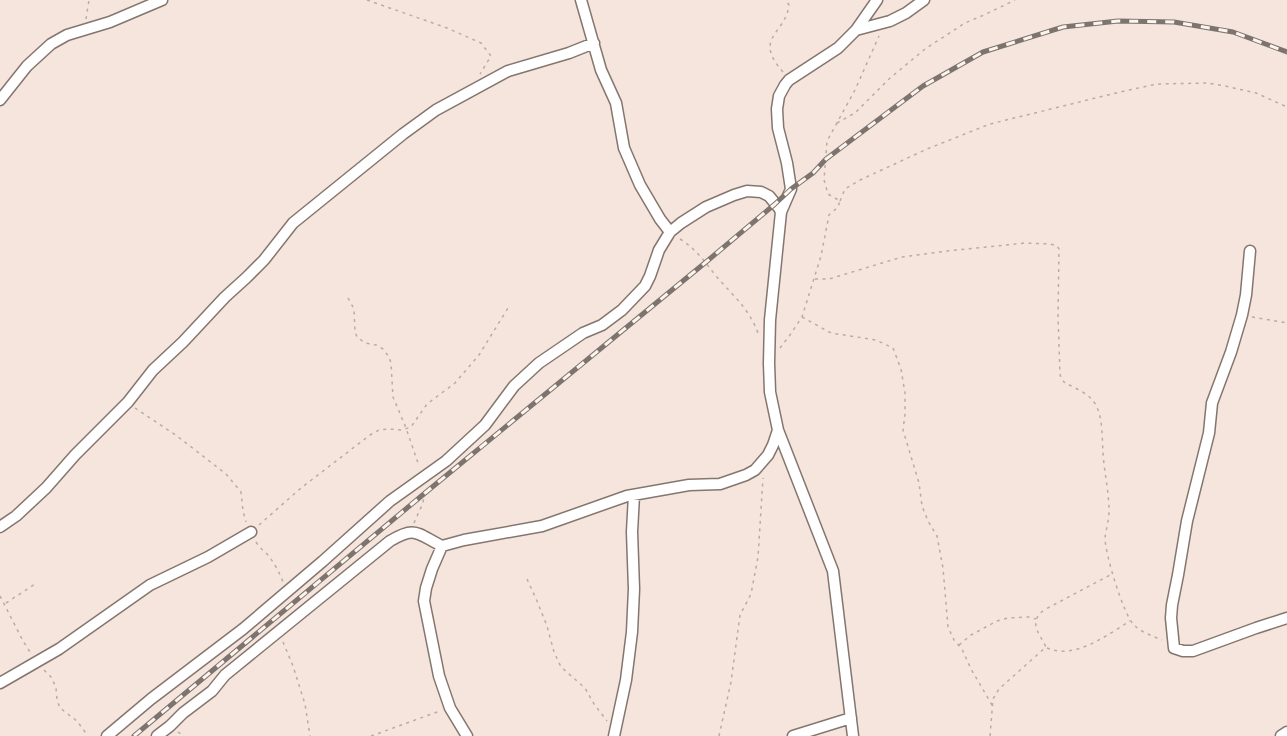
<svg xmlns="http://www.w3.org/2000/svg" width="1287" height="736" font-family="Rubik,sans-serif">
	<rect width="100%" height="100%" fill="#f5e5dc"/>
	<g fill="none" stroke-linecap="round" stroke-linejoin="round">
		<!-- minor casing -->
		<g stroke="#84766e" stroke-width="13">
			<path id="minor" d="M581 0 601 70 616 103 624 148 640 185 660 219 670 232
				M856 30 890 21 906 13 924 0
				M0 100 27 66 51 44 67 35 110 22 162 0
				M1250 251 1246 295 1242 315 1231 352 1212 403 1209 433 1187 521 1178 575 1172 605 1171 618 1174 648 1183 651H1193L1256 628 1287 618
				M0 527 16 516 46 488 75 455 128 402 153 370 183 342 225 297 246 278 264 260 293 223 403 134 436 110 508 71 569 53 594 43
				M0 683 59 649 150 585 208 557 251 532
				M107 736 151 699 243 629 323 561 390 501 446 461 485 425 514 386 539 363 583 333 602 325 622 310 645 286 650 276 659 250 670 232 681 223 706 207 734 195 747 191 761 192 769 196 779 208 781 212
				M157 736 170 726 183 713 212 691 225 675 390 541C416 525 417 534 442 546
				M467 736 450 708 439 676 424 601 426 588 432 569 442 546 464 540 542 526 627 496 689 485 720 484 746 475 755 470 768 455 773 445 778 430
				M614 736 626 680 632 632 634 589 632 532 634 495
				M793 736 851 718
				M853 736 833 571 778 430 770 392 769 363 770 320 781 212 791 189 787 163 778 128 777 109 779 96 785 85 789 80 838 48 856 30 877 0
				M1281 736 1287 732"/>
		</g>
		<!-- path -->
		<path stroke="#b9aca5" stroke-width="1.5" stroke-dasharray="3 4.5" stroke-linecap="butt" d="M367 0 447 28 481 43 491 56 480 74
			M86 19 89 0
			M783 72C752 37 786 34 789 5L786 0
			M837 123 855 113 889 79 925 49 965 23 984 15 1015 0
			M840 201 845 189 860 180 927 149 990 124 1120 92 1157 84 1207 83 1225 86 1256 93 1287 107
			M680 239C696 249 705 262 716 276 734 297 748 307 758 333
			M815 279H829L902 257 947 251 1025 243 1050 244 1057 246 1059 249 1058 316 1060 374 1061 378 1064 382C1074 388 1088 393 1094 402 1103 415 1102 437 1103 452 1104 472 1109 491 1109 511 1109 520 1106 529 1105 538 1105 553 1123 614 1134 625 1141 632 1152 636 1162 640
			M348 298 354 309 355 332 357 337 365 343 376 345 383 349 389 357 391 363 393 397 406 428 419 466
			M802 317 831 333 876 340 893 348 901 369 905 393V414L903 430 919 483 922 506 928 521 937 536 943 568 948 627 954 640 962 649 971 669 992 705
			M1252 317 1287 323
			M780 348 790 335 802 317 821 256 829 215 838 207 840 201 828 194 824 180 827 141 855 90 879 36
			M135 408 177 436 226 474 241 492 243 511 246 522
			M414 523 423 503 425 488
			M259 525 301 488 370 435 379 430 389 429 402 430 411 427 427 404 455 383 479 355 508 308
			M256 542C259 547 263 550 267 554 274 562 279 572 283 582
			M527 579 537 601 547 626 554 652 561 667 585 688 594 704 607 721
			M0 596 23 641 30 652
			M6 603 35 584
			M283 642 293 666 305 704 310 736
			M959 645 971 635 997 621 1008 618 1029 617 1036 619
			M1047 648C1075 660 1107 635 1130 621
			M44 670 52 678 56 688 57 700 60 708 77 721 88 736
			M178 732 184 736
			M371 736 440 711
			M719 736 731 682 740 615 751 594 758 557 763 478
			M990 736 993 699 999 689 1046 647C1039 633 1028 622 1044 610L1112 574"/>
		<!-- minor -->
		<use href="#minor" stroke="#fff" stroke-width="10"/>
		<!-- rail casing -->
		<g stroke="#7e746f" stroke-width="5">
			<path id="rail" d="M134 736 425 493 706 262 775 204 791 189 813 173 826 159 923 86 983 52 1063 27 1118 21 1174 22 1233 32 1287 52"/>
		</g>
		<!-- rail -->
		<use href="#rail" stroke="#fdf4ee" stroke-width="3" stroke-dasharray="9" stroke-linecap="butt"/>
	</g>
</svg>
